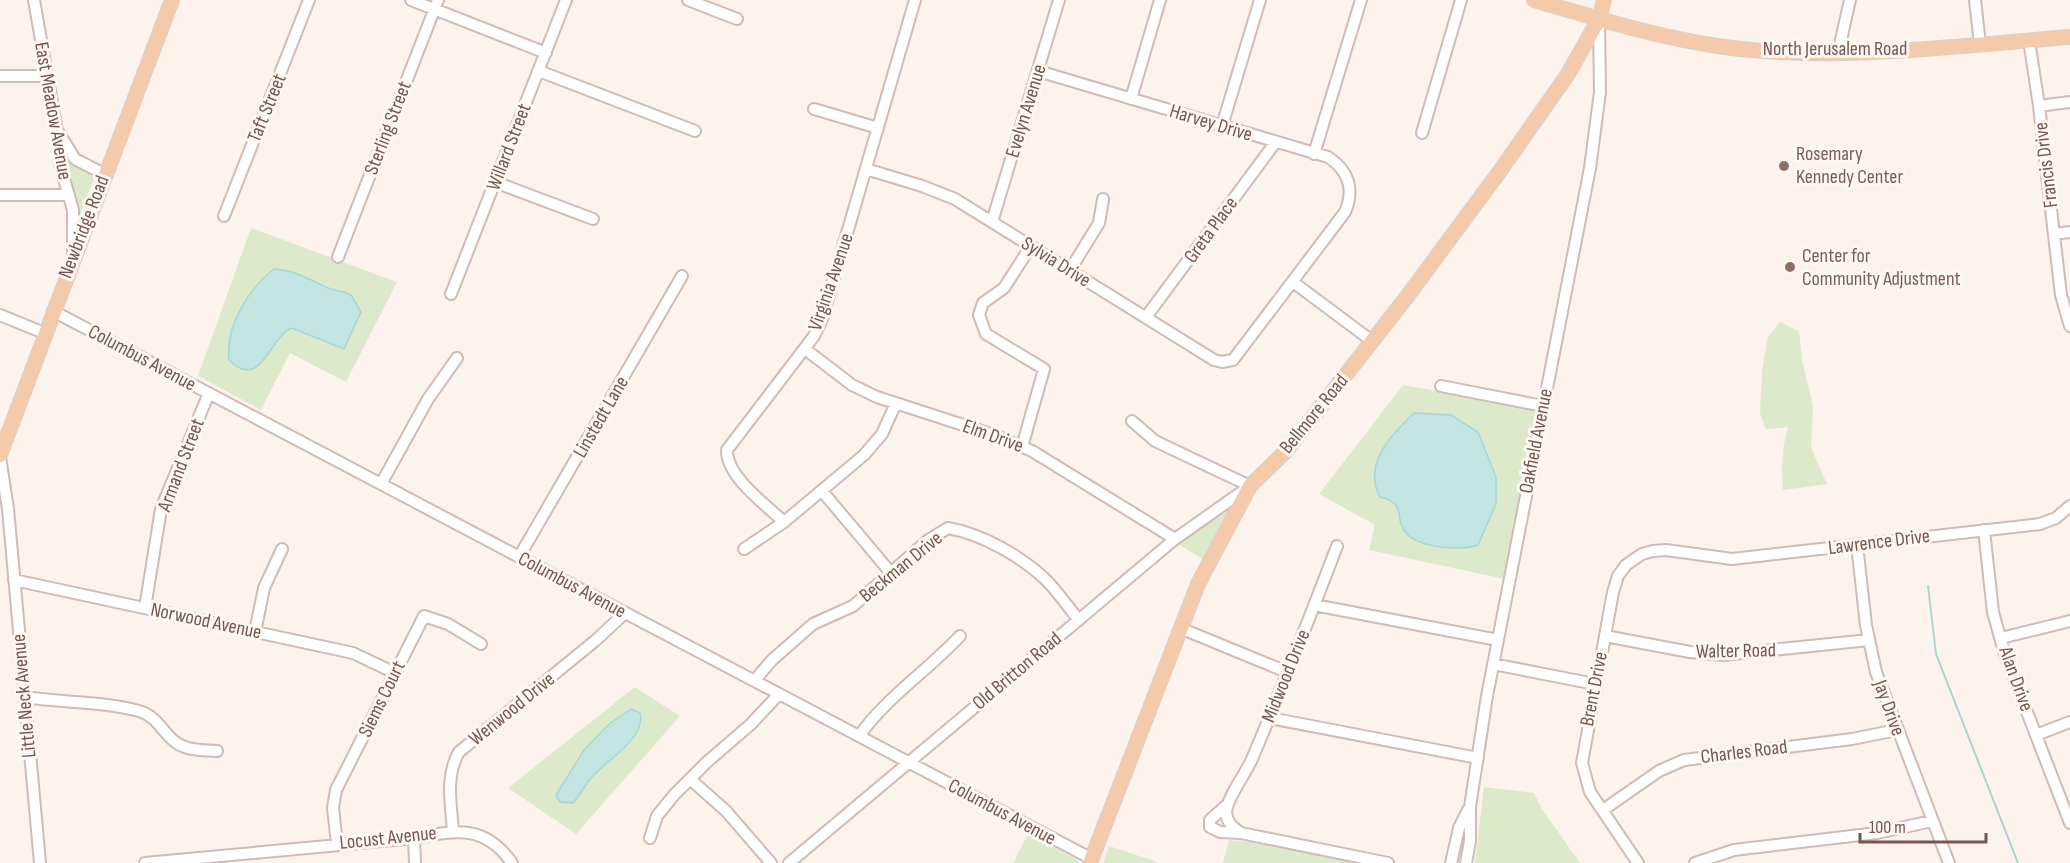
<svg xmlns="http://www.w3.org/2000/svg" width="2070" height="863" font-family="'Sofia Sans Condensed',sans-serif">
	<rect width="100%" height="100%" fill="#fcf3ed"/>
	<!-- green -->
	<path fill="#dde9cb" d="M60 141 96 173 75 228Z
		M251 228 397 282 346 382 290 353 261 410 198 376Z
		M1780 322 1799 331 1802 360 1813 406 1811 448 1827 484 1783 490C1781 469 1782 447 1788 427L1766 429 1760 414 1762 373 1767 339Z
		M1403 385 1538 409 1505 579 1369 550 1375 525 1319 494Z
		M1241 496 1204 560 1178 544Z
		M635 687 680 716 576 834 508 788Z
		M1484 787 1534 793 1542 809 1580 863H1475Z
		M1028 834 1079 861V863H1013Z
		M1229 840 1251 842 1364 863H1223Z
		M1109 846 1160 863H1103Z"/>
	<!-- water -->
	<path fill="#c2e5e3" stroke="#a9d6d3" stroke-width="1.5" d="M274 269C295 270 310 280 328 288 336 291 344 291 351 295L361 312 344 349 292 328C269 337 261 392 229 360 225 327 248 289 274 269Z
		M1414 413 1451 415 1478 432 1496 477V504L1478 545C1462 551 1420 548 1407 534 1392 518 1409 504 1380 497 1362 464 1392 434 1414 413Z
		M631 709 640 713C647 737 607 760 593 776 585 784 581 794 573 803L560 802 556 795 584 750 609 724Z"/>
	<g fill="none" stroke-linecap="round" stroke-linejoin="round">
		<!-- stream -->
		<path stroke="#a9d6d3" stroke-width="2" d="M1928 586 1936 654 2018 863"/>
		<!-- minor casing -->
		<g stroke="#d0bbb5" stroke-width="14">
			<path id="minor" d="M34 0 57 131 60 165 73 210V256
				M411 0 546 53
				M688 0 737 19
				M1975 0 1980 44
				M2029 40 2039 106 2061 295 2070 326
				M1838 53 1850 0
				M539 71 695 131
				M0 76H48
				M1131 99 1160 0
				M2039 106 2070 102
				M814 109 878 128
				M1222 126 1260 0
				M59 133 75 159 104 174
				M1422 133 1461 0
				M1314 154 1361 0
				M866 169 922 186 955 199 1214 360 1222 362 1233 360 1345 212C1355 189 1348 170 1328 157L1038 71
				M495 182 593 219
				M0 195H68
				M224 216 309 0
				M992 222 1059 0
				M2054 234 2070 232
				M338 257 438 0
				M1070 270 1099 223 1103 199
				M1293 282 1372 341
				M451 294 566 0
				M53 311 1092 859
				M0 315 44 333
				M1146 317 1275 143
				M805 349 852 385 877 397 997 436 1032 451 1175 539
				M1441 386 1543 406
				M1022 447 1044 369 986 334 979 315 983 303 1004 288 1031 246
				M0 457 8 509 40 863
				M381 484 428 399 457 358
				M822 491 891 573
				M784 522C766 505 726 476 727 450L814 336 822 319 915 0
				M1984 530 1993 612 2005 655 2070 823
				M1857 545 1866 625 1876 672 1949 863
				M744 549 784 522 864 455 882 434 896 403
				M519 557 682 276
				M14 580 353 653 395 673
				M1314 605 1498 640
				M145 608 161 509 209 393
				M1180 628 1287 672
				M255 632 264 588 282 549
				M1605 636 1690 652 1723 655 1869 640
				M2001 638 2070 621
				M1493 664 1595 684
				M754 681 772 660 813 624 853 606 927 541 948 528C982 534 1021 556 1046 580 1058 592 1068 607 1079 620
				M26 697C63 703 102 701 139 711 161 717 165 741 185 747 195 751 206 750 217 751
				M1270 718 1478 758
				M2036 735 2070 722
				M859 736C887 697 927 671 960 636
				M690 779 726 811 771 863
				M1228 804 1210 820V827L1220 832 1241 833 1388 863
				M1603 810 1659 771 1684 760 1852 739 1897 730
				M453 831C451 804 445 776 459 752L596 640 625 613
				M1241 833C1233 828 1226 822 1226 812 1227 798 1246 773 1252 759 1282 688 1310 617 1337 546
				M414 838 415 863
				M650 838 657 816 674 795 707 762 751 724 779 694
				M337 844 333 808 336 790 424 616 448 624 481 644
				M145 863 414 838C455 831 484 823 512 863
				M789 863 1175 539 1250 486 1155 441 1132 421
				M1451 863 1459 828 1468 810
				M1466 863 1470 841V807L1487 696 1590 168 1600 92 1599 19
				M1638 863 1590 792 1582 763 1613 592 1618 576 1626 565 1642 554 1653 551 1666 550 1732 559 2040 524 2056 518 2070 506
				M1695 863 1734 850 1877 833 1932 821"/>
		</g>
		<!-- major casing -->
		<g stroke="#d9d0ce" stroke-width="16">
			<path id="major" d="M1534 0C1596 18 1659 38 1724 47 1839 62 1955 46 2070 37
				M0 455 172 0
				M1090 863 1198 584 1250 486 1286 451 1406 298 1500 171 1568 74 1599 19 1604 0"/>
		</g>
		<!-- minor -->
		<use href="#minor" stroke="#fff" stroke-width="10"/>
		<!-- major -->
		<use href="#major" stroke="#f4caab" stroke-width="14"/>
	</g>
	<!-- markers -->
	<g fill="#8d6e63" stroke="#fef8f3" stroke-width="2">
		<circle cx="1784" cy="166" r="6"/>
		<circle cx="1790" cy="267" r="6"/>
	</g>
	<g text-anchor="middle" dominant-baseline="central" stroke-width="6" stroke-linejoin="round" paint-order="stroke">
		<!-- street labels -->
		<g font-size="20" fill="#765650" stroke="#fef8f3">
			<text x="1835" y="49">North Jerusalem Road</text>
			<text transform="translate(267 108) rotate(-68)">Taft Street</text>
			<text transform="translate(53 111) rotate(80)">East Meadow Avenue</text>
			<text transform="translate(1026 111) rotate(-73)">Evelyn Avenue</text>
			<text transform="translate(1211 123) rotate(17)">Harvey Drive</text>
			<text transform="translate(388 128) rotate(-69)">Sterling Street</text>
			<text transform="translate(509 147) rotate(-69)">Willard Street</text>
			<text transform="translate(2046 165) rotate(-97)">Francis Drive</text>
			<text transform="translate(84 227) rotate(-69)">Newbridge Road</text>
			<text transform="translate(1211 230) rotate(-54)">Greta Place</text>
			<text transform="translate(1056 262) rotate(32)">Sylvia Drive</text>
			<text transform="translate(831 282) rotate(-71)">Virginia Avenue</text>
			<text transform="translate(142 358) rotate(28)">Columbus Avenue</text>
			<text transform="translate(1314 414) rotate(-51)">Bellmore Road</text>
			<text transform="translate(601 417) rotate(-60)">Linstedt Lane</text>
			<text transform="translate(993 436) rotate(20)">Elm Drive</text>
			<text transform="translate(1536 441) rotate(-79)">Oakfield Avenue</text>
			<text transform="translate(181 465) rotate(-69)">Armand Street</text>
			<text transform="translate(1879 542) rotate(-7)">Lawrence Drive</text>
			<text transform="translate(901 567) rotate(-39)">Beckman Drive</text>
			<text transform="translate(572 585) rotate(28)">Columbus Avenue</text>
			<text transform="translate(206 621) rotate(12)">Norwood Avenue</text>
			<text transform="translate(1736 651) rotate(-1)">Walter Road</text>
			<text transform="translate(1017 671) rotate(-40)">Old Britton Road</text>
			<text transform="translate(1286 676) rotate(-68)">Midwood Drive</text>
			<text transform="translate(2016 679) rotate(70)">Alan Drive</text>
			<text transform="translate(1594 689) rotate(-79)">Brent Drive</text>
			<text transform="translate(24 696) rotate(-95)">Little Neck Avenue</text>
			<text transform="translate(382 699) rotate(-64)">Siems Court</text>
			<text transform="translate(1889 708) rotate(70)">Jay Drive</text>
			<text transform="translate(512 709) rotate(-39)">Wenwood Drive</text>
			<text transform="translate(1744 752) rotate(-7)">Charles Road</text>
			<text transform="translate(1002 812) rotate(28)">Columbus Avenue</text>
			<text transform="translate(388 838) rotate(-6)">Locust Avenue</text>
		</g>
		<!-- education labels -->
		<g font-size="20" fill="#785e54" stroke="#fef8f3" text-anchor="start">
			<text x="1796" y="154">Rosemary<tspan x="1796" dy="23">Kennedy Center</tspan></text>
			<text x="1802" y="256">Center for<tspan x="1802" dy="23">Community Adjustment</tspan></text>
		</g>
	</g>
	<!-- scale -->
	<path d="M1860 833v9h126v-9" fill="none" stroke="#765650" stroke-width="3"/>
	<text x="1869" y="833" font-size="18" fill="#765650" stroke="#fef8f3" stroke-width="4.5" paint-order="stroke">100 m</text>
</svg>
